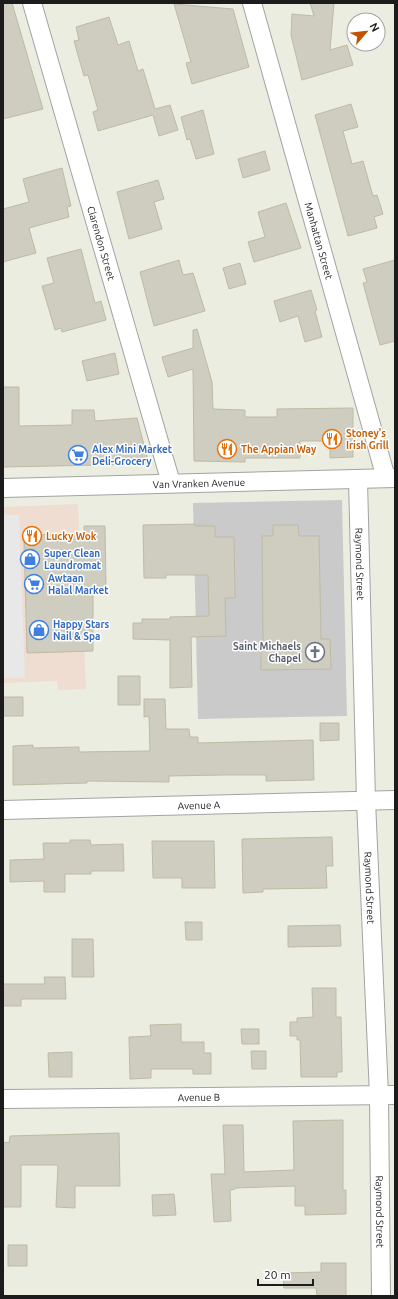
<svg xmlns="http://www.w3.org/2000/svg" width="398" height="1299" font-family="Ubuntu,sans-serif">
	<rect width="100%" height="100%" fill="#ecede1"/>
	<!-- commercial -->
	<path fill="#eeddd0" d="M78 504 86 689 58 690 57 681 3 683V507Z"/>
	<!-- religious -->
	<path fill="#cacaca" d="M342 500 347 716 198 719 193 503Z"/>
	<!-- parking -->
	<path fill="#e8e8e8" d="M3 515H19L25 678H3Z"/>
	<!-- building -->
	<path fill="#cfcdbf" stroke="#bebaa4" d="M3 3H12L43 109 3 119Z
		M310 3H334L330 50 347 45 353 65 302 80 291 35 292 14 314 16Z
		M174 4 233 9 249 67 192 84 186 63 191 62Z
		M109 17 118 45 129 41 138 71 143 69 155 109 170 105 178 130 159 136 153 115 98 131 93 112 98 110 88 75 84 76 74 41 79 40 76 27Z
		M351 104 358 127 343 131 352 164 363 161 373 196 377 195 383 214 374 217 377 228 348 236 315 115Z
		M203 110 214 154 196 159 190 139 187 140 181 117Z
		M265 151 270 170 243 178 238 159Z
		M62 168 71 206 67 207 69 217 29 228 36 253 3 262V209L29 202 23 179Z
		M158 180 164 199 154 202 162 229 129 239 117 192Z
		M286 203 301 248 254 262 248 242 265 237 258 212Z
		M81 249 95 303 101 301 106 320 62 332 61 328 55 330 42 286 54 283 47 258Z
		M179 260 183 275 193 273 205 311 154 326 140 272Z
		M395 260V341L380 345 363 283 367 282 363 269Z
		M240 263 246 284 229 289 223 268Z
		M311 290 317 310 315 311 322 337 305 342 298 316 280 322 274 301Z
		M197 329 212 382 213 409 245 410V417H277V409L353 408V457L330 458V441H300V458H245V462L194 461 193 369 168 377 162 357 193 348V330Z
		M115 353 119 374 87 381 82 361Z
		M3 387H19V426L72 425V410H94L95 421 137 418 149 464 3 467Z
		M195 524V526H215V537H234L235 598H225L226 636 191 637 192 687 170 688V640L133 639V623H142V619H170V617L209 616 208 575H166V578H144L143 525Z
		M273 525H298L299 536H319L321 639H330L331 669 261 670V640H263L262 536H273Z
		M84 526H105L106 587H93V651L27 653 24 541 31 535 84 533Z
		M118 676H140V705H118Z
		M3 697H23V716H3Z
		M144 699H165L166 729H189L190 737H198V743L313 740 314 780 266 781V775H222L169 776V782L87 781V783L13 785V746L33 745V748L79 747V752L150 751 149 716 144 717Z
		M320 723H339V740L320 741Z
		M332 837 333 866H326L327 888 263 889V892L243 893 242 839Z
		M70 840H90L91 845 123 844 124 871H91V874H65V892H44V881L10 882V860L44 859 43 843H70Z
		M152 841H214L215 888H182V878H153Z
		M185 922H202V940H186Z
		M340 925 341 946 288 947V926Z
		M72 939H93L94 977H72Z
		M44 977H65L66 999H21V1006H3V984H45Z
		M312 988H336V1017H341L342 1063V1072H337V1077H301L300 1040H297V1036H290V1022H297V1018L313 1017Z
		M181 1024V1042H204V1053H211V1074H193V1069H151V1078L130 1079 129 1037 151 1036 150 1025Z
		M241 1029H259V1044H242Z
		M251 1051H266V1069H252Z
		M72 1052V1077H49L48 1053Z
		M343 1120V1190H346V1214L305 1215V1206H295V1186L235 1188V1189L230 1190 231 1221 214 1222 211 1174H225L223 1125H243L244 1172 294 1170 293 1121Z
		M119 1133 120 1186H75V1208L56 1207 58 1165H21V1207H3V1142L9 1143 10 1136Z
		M174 1194 176 1215 153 1216 152 1195Z
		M8 1245H27V1266H8Z
		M321 1263H346V1296H317L316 1288H284L283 1273 321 1272Z"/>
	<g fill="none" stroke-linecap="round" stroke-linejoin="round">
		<!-- minor casing -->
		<g stroke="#a3a3a3" stroke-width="20">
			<g id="minor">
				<path id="s1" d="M32 3 171 483"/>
				<path id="s2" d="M252 3 386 478"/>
				<path id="s3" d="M358 480 366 801 379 1095 381 1296"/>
				<path id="s4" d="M3 488 395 478"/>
				<path id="s5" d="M3 810 395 800"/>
				<path id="s6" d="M3 1099 395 1095"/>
			</g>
		</g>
		<!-- minor -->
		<use href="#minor" stroke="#fff" stroke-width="18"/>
	</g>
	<!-- icons -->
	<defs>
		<g id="restaurant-ring" transform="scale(1)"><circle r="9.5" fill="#fff" stroke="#e8710a" stroke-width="1.5"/><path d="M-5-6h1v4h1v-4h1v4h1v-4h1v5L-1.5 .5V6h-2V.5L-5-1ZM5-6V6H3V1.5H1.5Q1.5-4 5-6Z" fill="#e8710a"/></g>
		<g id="supermarket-ring" transform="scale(1)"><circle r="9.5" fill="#fff" stroke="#3f7fe0" stroke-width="1.5"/><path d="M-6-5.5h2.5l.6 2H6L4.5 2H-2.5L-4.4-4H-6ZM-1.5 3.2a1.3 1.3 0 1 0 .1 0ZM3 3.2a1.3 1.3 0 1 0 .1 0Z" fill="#3f7fe0"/></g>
		<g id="shop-ring" transform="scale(1)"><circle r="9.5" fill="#fff" stroke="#3f7fe0" stroke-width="1.5"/><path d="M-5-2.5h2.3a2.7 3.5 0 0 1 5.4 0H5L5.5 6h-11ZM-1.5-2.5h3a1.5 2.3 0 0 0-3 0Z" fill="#3f7fe0"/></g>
		<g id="church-ring" transform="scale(1)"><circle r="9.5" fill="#fff" stroke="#6b7280" stroke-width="1.5"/><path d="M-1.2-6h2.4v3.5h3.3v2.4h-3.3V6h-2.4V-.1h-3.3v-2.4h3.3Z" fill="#6b7280"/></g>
	</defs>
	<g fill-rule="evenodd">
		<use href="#restaurant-ring" x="332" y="439"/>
		<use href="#restaurant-ring" x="227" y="449"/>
		<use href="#supermarket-ring" x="78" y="455"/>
		<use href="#restaurant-ring" x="32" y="536"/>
		<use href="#shop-ring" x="30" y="559"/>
		<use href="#supermarket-ring" x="34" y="584"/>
		<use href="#shop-ring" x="39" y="630"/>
		<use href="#church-ring" x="315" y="652"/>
	</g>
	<g text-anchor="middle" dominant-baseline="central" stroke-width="3" stroke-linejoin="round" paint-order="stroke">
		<!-- street labels -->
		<g font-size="10" fill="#1c1c1c" stroke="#fff">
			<text stroke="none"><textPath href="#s2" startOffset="247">Manhattan Street</textPath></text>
			<text stroke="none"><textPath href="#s1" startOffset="250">Clarendon Street</textPath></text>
			<text stroke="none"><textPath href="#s4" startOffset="196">Van Vranken Avenue</textPath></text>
			<text stroke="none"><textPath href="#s3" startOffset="84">Raymond Street</textPath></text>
			<text stroke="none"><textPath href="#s5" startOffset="196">Avenue A</textPath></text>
			<text stroke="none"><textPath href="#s3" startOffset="408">Raymond Street</textPath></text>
			<text stroke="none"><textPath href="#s6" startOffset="196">Avenue B</textPath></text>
			<text stroke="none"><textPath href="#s3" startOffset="732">Raymond Street</textPath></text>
		</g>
		<!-- food labels -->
		<g font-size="10" font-weight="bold" fill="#c56008" stroke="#fff" text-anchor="start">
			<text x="346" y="433">Stoney's<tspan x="346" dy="12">Irish Grill</tspan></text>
			<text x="241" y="449">The Appian Way</text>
			<text x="46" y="536">Lucky Wok</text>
		</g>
		<!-- shop labels -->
		<g font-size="10" font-weight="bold" fill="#366cbe" stroke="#fff" text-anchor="start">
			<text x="92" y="449">Alex Mini Market<tspan x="92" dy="12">Deli-Grocery</tspan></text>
			<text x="44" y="553">Super Clean<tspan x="44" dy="12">Laundromat</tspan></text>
			<text x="48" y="578">Awtaan<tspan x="48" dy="12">Halal Market</tspan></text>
			<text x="53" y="624">Happy Stars<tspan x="53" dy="12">Nail &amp; Spa</tspan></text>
		</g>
		<!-- worship labels -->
		<g font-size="10" font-weight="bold" fill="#5b616d" stroke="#fff" text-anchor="end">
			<text x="301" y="646">Saint Michaels<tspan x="301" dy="12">Chapel</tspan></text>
		</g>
	</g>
	<!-- border -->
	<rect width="398" height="1299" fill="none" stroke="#1c1c1c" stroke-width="8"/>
	<!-- north arrow -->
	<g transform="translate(366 32) rotate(62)"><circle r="19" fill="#ffffff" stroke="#a4a4a4"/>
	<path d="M0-3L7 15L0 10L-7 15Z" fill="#c55102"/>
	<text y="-6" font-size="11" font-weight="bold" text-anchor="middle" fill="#1c1c1c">N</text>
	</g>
	<!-- scale -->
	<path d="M258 1279v6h55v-6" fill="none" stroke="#1c1c1c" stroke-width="2"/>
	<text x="264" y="1279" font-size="12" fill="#1c1c1c" stroke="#ffffff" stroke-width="3" paint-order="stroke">20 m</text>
</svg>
